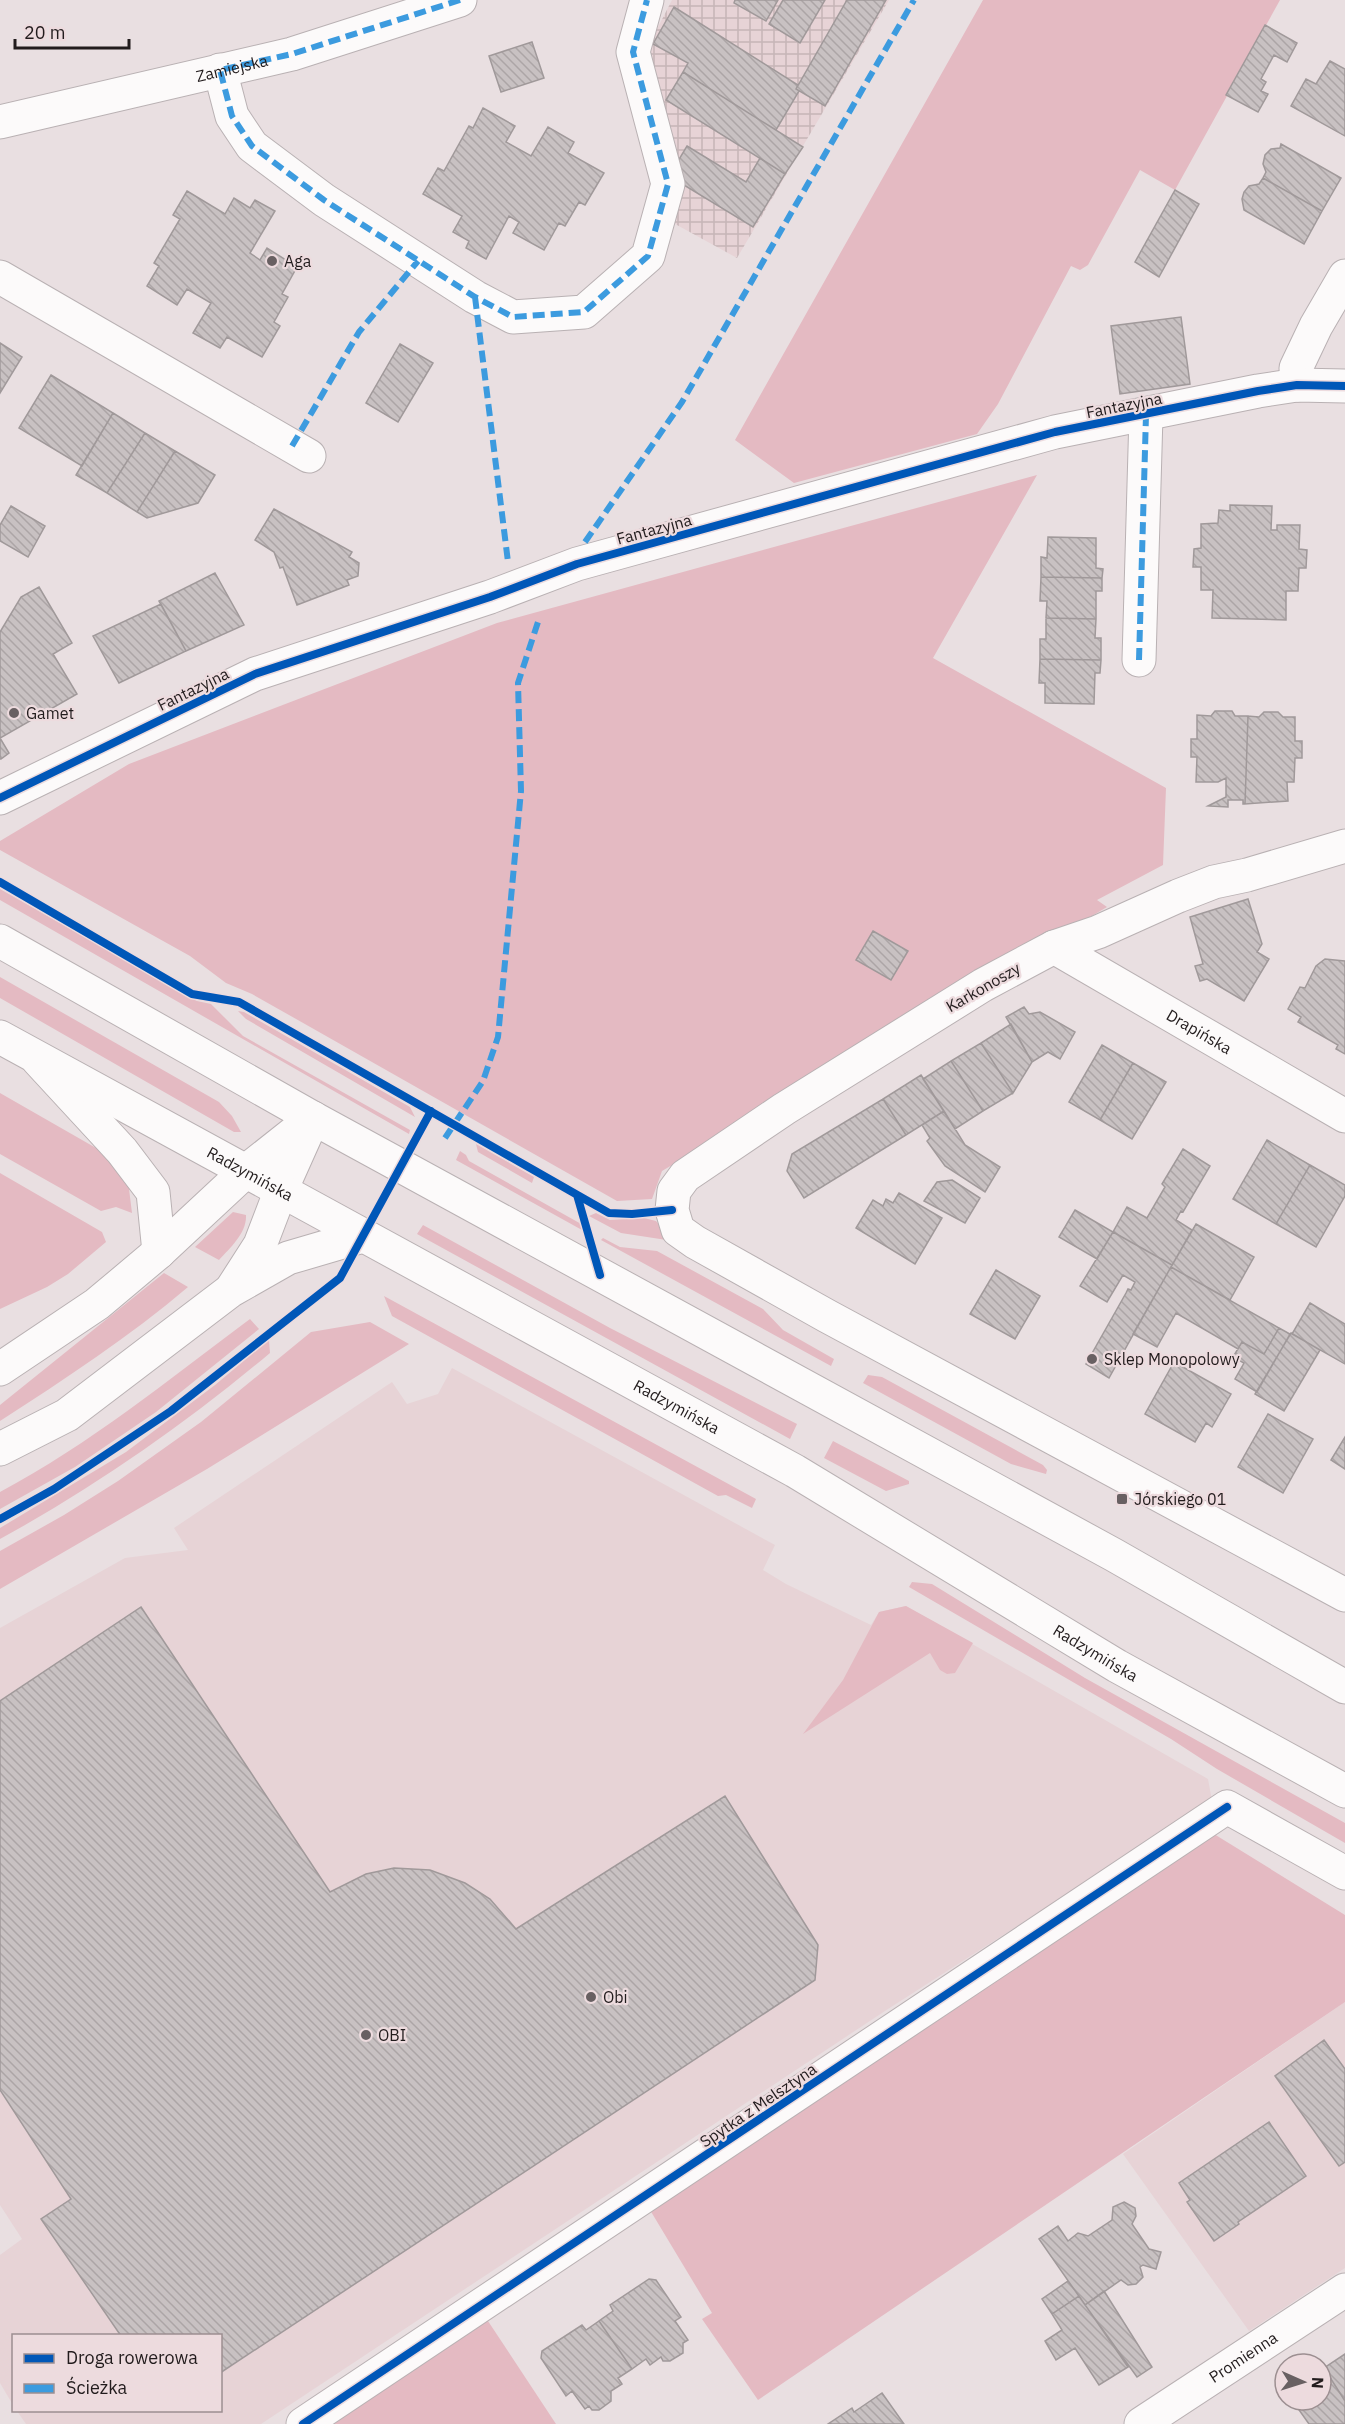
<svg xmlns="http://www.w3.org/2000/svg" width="1345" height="2424" font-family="'IBM Plex Sans',sans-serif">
	<defs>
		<pattern id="industrial-grid" width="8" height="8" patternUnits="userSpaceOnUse" patternTransform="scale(1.5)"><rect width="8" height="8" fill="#e7d3d6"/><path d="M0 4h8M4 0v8" fill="none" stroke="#c6b5b7"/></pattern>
		<pattern id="building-back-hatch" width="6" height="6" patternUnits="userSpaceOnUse" patternTransform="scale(1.5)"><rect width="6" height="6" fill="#c8c1c2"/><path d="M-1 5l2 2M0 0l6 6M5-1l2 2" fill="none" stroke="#aca5a6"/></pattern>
	</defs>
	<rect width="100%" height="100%" fill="#e9dfe1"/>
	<!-- built -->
	<path fill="#e7d3d6" d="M452 1368 775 1545 763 1570 786 1584 871 1625 879 1612 906 1606 1208 1779 1212 1801 888 2009 261 2424H26L17 2411 220 2410V2336H14L13 2405 0 2383V2255L22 2239 0 2205V1628L125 1558 188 1550 174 1528 392 1382 407 1404 438 1394Z
		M1345 2002V2268L1249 2331 1123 2154Z"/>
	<!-- industrial -->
	<path fill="url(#industrial-grid)" d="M672 0H889L737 258 666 219 642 58Z"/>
	<!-- green -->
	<path fill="#e4bac2" d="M983 0H1280L1175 190 1140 170 1088 265 1080 270 1071 266 998 404 977 434 794 483 735 440Z
		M1037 475 933 658 1166 788 1163 865 1097 900 1107 907 662 1171 652 1199 617 1201 252 994 226 983 190 956 0 850V841L129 764 497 623Z
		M0 889 197 1001 211 1004 243 1036 410 1130 409 1134 0 900Z
		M0 977 219 1102 232 1116 241 1132H234L0 998Z
		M238 1011 244 1012 410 1107 415 1117 246 1019Z
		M0 1093 103 1152 128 1181 132 1213 116 1207 101 1211 0 1154Z
		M476 1144 534 1177 532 1183 478 1152Z
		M460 1151 466 1155 469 1161 583 1225 582 1230 456 1160Z
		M0 1173 102 1232 106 1242 68 1274 47 1287 0 1309Z
		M233 1212 246 1215C247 1233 230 1248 219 1260L195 1247Z
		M596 1213 610 1220 644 1218 656 1221 673 1241 621 1233 589 1216Z
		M423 1225 610 1328 797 1424 790 1439 417 1234Z
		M603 1238 620 1247 657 1251 763 1309 783 1330 834 1359 831 1366 601 1240Z
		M164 1273 188 1287C129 1337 65 1379 0 1421V1405Z
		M384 1296 756 1499 752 1508 726 1495 718 1496 392 1316Z
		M250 1319 259 1329 156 1412 75 1467 0 1509V1492C90 1444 168 1380 250 1319Z
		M370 1322 409 1344 207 1469 0 1589V1551L64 1515 118 1481 201 1422 311 1332Z
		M269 1340 270 1353C185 1424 97 1486 0 1539V1528L126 1452 215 1385Z
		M868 1375 882 1377 1043 1465 1047 1470 1046 1474 1011 1464 863 1383Z
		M833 1441 909 1481V1484L886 1491 824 1458Z
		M912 1582 932 1584 1085 1678 1345 1823V1843L1217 1769 1171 1739 909 1587Z
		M906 1606 973 1643 955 1673 947 1674 940 1670 930 1653 803 1734 843 1680 879 1612Z
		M1214 1834 1345 1915V2002L758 2400 702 2319 712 2313 647 2205Z
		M484 2315 556 2424H322Z"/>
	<!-- building -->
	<path fill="url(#building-back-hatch)" stroke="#a0999a" stroke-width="1.5" d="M735 0H778L766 21 734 3Z
		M783 0H825L800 43 769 24Z
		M847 0H886L825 106 796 89Z
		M674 7 798 85 796 89 799 91 776 130 683 72 688 63 653 44Z
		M1265 25 1297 43 1287 62 1274 55 1261 79 1266 82 1261 91 1268 94 1258 112 1226 95Z
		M532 42 544 78 501 92 489 56Z
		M1330 61 1345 69V136L1291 106 1306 79 1316 84Z
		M683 72 803 147 785 174 666 100Z
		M483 108 515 126 506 142 531 156 548 127 574 142 568 153 604 173 585 205 579 202 565 226 559 223 544 250 513 233 519 222 509 216 486 259 466 248 469 241 453 232 462 216 423 194 438 168 444 171 469 126 473 128Z
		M1281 144 1341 178 1322 211 1263 178 1266 172 1263 164 1265 155 1271 149 1280 148Z
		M687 146 746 182 760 158 785 174 753 227 669 176Z
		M1263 178 1322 211 1304 244 1244 210 1242 199 1244 192 1249 186 1259 184Z
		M1175 190 1199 204 1159 277 1135 262Z
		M187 191 225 214 234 198 250 208 255 200 275 211 250 253 260 260 267 248 297 267 282 294 288 297 274 322 280 326 262 357 227 337 220 348 193 333 211 303 187 289 177 305 147 286 159 266 154 263 180 219 173 215Z
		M1181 317 1190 384 1120 394 1111 326Z
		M0 343 22 357 0 393Z
		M400 344 433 363 398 422 366 403Z
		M51 375 113 413 82 466 19 428Z
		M113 413 145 433 107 493 76 475Z
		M145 433 175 451 137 512 107 493Z
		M175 451 215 475 198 503 147 518 137 512Z
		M1230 505 1272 506 1271 530H1277V525H1300L1299 549 1307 550 1306 568H1299L1298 591H1286V620L1212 618 1213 590H1201V567H1193L1194 549 1201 548V524L1218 523 1219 510 1230 511Z
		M11 506 45 526 28 557 0 541V525Z
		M274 509 352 552 349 557 359 563 358 576 347 580 349 585 297 605 283 567 280 568 274 552 255 540Z
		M1048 537 1096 538V568L1103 569 1102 578 1041 577V557L1047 558Z
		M215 573 244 625 186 651 159 601Z
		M1041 577 1102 578V591H1096V619L1046 618 1047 601H1040Z
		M39 587 72 643 53 654 77 694 0 738 9 753 1 759H0V632L21 597Z
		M161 604 186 651 119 683 93 636Z
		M1046 618 1096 619 1095 638H1101V660L1040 659V639H1046Z
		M1040 659 1101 660 1100 673H1095L1094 704 1045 703V683H1039Z
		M1215 711H1232L1235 716H1248L1245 804H1243V800H1228V807L1208 806 1226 797V778L1218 782H1196L1197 757H1191V739H1197V715L1211 716Z
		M1264 712H1278L1283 717H1295V741H1302V758H1295L1294 782H1287L1288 801 1245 804 1248 716 1259 717Z
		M1248 899 1262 944 1257 952 1269 959 1244 1001 1207 979 1200 981 1195 966 1203 964 1190 917Z
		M873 931 908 951 891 980 856 960Z
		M1325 959 1345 961V1054L1336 1049 1338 1045 1298 1022 1301 1017 1288 1009 1300 987 1305 988 1316 966Z
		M1024 1007 1029 1014 1040 1012 1075 1032 1060 1059 1048 1052 1032 1062 1006 1017Z
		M1011 1024 1032 1062 1013 1093 981 1043Z
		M981 1043 1013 1093 983 1111 951 1061Z
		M1102 1045 1133 1063 1100 1120 1069 1102Z
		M951 1061 983 1111 955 1129 923 1079Z
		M1133 1063 1166 1082 1132 1139 1100 1120Z
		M921 1075 944 1111 906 1135 883 1099Z
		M883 1099 906 1135 804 1198 787 1171 792 1154Z
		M944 1111 965 1145 1000 1167 985 1192 945 1166 927 1141 930 1138 922 1125Z
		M1267 1140 1310 1165 1276 1224 1233 1199Z
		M1183 1149 1210 1166 1183 1212 1181 1211 1176 1220 1192 1230 1172 1265 1113 1232 1127 1207 1147 1218 1165 1187 1162 1184Z
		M1310 1165 1345 1185V1196L1316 1247 1276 1224Z
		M952 1180 980 1198 965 1223 924 1201 937 1182Z
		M899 1193 942 1218 915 1264 856 1228 873 1200 883 1206 886 1199 893 1203Z
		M1075 1210 1113 1232 1097 1259 1059 1237Z
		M1196 1224 1254 1257 1230 1300 1171 1267Z
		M1113 1232 1172 1265 1109 1378 1086 1364 1126 1293 1128 1289 1131 1290 1135 1282 1123 1275 1107 1302 1080 1286Z
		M1171 1267 1279 1328 1264 1354 1242 1342 1238 1349 1176 1313 1157 1347 1133 1334Z
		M996 1270 1040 1296 1015 1339 970 1314Z
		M1310 1303 1345 1324V1364L1292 1334Z
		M1279 1328 1290 1334 1257 1392 1235 1379 1244 1363 1233 1357 1242 1342 1264 1354Z
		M1291 1333 1320 1350 1284 1411 1255 1394Z
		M1174 1362 1231 1394 1212 1427 1206 1423 1195 1442 1145 1414Z
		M1268 1414 1313 1439 1283 1493 1238 1467Z
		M1345 1437V1469L1331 1460Z
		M141 1607 330 1892 366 1874 394 1868 430 1870 465 1883 490 1899 516 1929 725 1796 818 1945 815 1980 220 2373V2336H121L41 2219 71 2199 0 2090V1701Z
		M1324 2040 1345 2069V2162L1339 2166 1275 2076Z
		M1269 2122 1306 2176 1238 2222 1239 2224 1214 2241 1187 2202 1190 2200 1179 2183Z
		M1124 2202 1135 2208 1136 2216 1132 2224 1149 2249 1161 2252 1156 2269 1143 2265 1140 2267 1143 2277 1136 2284 1128 2285 1121 2280 1085 2305 1039 2239 1058 2226 1068 2241 1078 2233 1088 2236 1112 2220 1113 2207Z
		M649 2279 656 2280 681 2317 675 2321 688 2340 683 2343V2353L670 2361H663L661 2357 650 2365 646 2359 632 2369 599 2321 613 2311 610 2305Z
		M1068 2281 1079 2296 1052 2314 1042 2299Z
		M1104 2291 1152 2367 1137 2377 1085 2305Z
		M1079 2296 1128 2367 1099 2385 1075 2348 1056 2360 1045 2341 1062 2330 1052 2314Z
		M599 2321 632 2369 618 2378 622 2384 611 2391V2401L599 2410H592L589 2406 585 2409 572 2391 566 2396 541 2358 542 2351 582 2325 586 2330Z
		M1345 2354V2401L1324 2368Z
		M1324 2368 1345 2401V2424H1309L1292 2400H1321V2370Z
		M882 2393 904 2424H828L852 2408 854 2412Z"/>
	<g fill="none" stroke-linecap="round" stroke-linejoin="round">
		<!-- minor casing -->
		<g stroke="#b9b1b3" stroke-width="35">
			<g id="minor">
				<path d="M220 70 232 116 252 146 324 200 475 297 513 317 584 312 648 256 668 184 633 52 647 0"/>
				<path id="s1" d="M0 122 292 54 460 0"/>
				<path d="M0 277 309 456"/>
				<path d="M1297 385 1296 368 1316 326 1345 276"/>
				<path d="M1139 660 1146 415"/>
				<path d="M0 798 255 674 490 597 577 564 1055 432 1258 391 1297 385 1345 386"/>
				<path d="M1345 846 1247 875 1214 882 1178 896 1098 932 1054 947 983 985 784 1109 685 1176 674 1191 672 1210 678 1230 695 1242 827 1316 1345 1595"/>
				<path id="s2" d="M1054 947 1345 1116"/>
				<path d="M38 1060 122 1151 153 1192 159 1252"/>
				<path d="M233 1287 260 1245 281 1190 311 1123"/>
				<path d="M0 1369 97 1304 159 1252 246 1171 313 1118"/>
				<path d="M0 1449 67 1415 230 1291 288 1258 363 1236"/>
				<path d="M303 2424 1227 1807 1345 1873"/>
				<path id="s3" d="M1141 2424 1345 2290"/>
			</g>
		</g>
		<!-- major casing -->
		<g stroke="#b9b1b3" stroke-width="35">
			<g id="major">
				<path d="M0 941 313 1118 1114 1555 1345 1687"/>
				<path id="s4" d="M0 1037 795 1471 1117 1666 1345 1791"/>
			</g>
		</g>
		<!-- minor -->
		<use href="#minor" stroke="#fcfafa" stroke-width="33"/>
		<!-- major -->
		<use href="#major" stroke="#fcfafa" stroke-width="33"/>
		<!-- quiet -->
		<path stroke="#3c9bdf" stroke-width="6" stroke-dasharray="12 6" stroke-linecap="butt" d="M460 0 292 54 220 70 232 116 252 146 324 200 475 297 513 317 584 312 648 256 668 184 633 52 647 0
			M475 297 508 562
			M292 446 359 332 418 261
			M585 542 682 402 914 0
			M1139 660 1146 415
			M445 1138 483 1081 498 1037 521 791 518 683 538 622"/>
		<!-- cycleway casing -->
		<g stroke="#eddbde" stroke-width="11">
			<path id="cycleway" d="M0 798 255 674 490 597 577 564 1055 432 1258 391 1297 385 1345 386
				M0 882 192 994 239 1002 609 1213 632 1214 672 1210
				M577 1195 600 1275
				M0 1519 54 1489 171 1411 340 1278 431 1111
				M303 2424 1227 1807"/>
		</g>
		<!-- cycleway -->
		<use href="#cycleway" stroke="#0057b8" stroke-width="8"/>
	</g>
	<!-- markers -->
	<g fill="#686062" stroke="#eddbde" stroke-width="2">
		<circle cx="272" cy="261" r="6"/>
		<circle cx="14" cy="713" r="6"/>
		<circle cx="1092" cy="1359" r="6"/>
		<rect x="1116" y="1493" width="12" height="12" rx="3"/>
		<circle cx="591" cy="1997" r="6"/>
		<circle cx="366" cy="2035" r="6"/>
	</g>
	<g text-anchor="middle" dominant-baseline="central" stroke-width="4.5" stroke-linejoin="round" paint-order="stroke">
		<!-- street labels -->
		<g font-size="16" fill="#221c1d" stroke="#eddbde">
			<text stroke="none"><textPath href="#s1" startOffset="238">Zamiejska</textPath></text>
			<text transform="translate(1124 405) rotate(-11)">Fantazyjna</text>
			<text transform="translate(654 529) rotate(-15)">Fantazyjna</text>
			<text transform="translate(193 689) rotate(-26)">Fantazyjna</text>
			<text transform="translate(983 987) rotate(-30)">Karkonoszy</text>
			<text stroke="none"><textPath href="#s2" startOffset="168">Drapińska</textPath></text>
			<text stroke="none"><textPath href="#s4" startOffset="285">Radzymińska</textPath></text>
			<text stroke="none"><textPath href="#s4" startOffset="771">Radzymińska</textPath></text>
			<text stroke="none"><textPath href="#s4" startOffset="1257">Radzymińska</textPath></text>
			<text transform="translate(758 2105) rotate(-34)">Spytka z Melsztyna</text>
			<text stroke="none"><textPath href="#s3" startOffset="122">Promienna</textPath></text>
		</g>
		<!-- poi labels -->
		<g font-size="16" fill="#221c1d" stroke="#eddbde" text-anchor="start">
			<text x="284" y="261">Aga</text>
			<text x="26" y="713">Gamet</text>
			<text x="1104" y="1359">Sklep Monopolowy</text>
			<text x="1134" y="1499">Jórskiego 01</text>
			<text x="603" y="1997">Obi</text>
			<text x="378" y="2035">OBI</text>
		</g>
	</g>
	<!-- legend -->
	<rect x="12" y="2334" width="210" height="78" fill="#eddbde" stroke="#9c8f91" stroke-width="1.5"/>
	<rect x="24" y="2354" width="30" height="9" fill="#0057b8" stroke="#9c8f91" stroke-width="1.5"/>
	<text x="66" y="2364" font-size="18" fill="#221c1d">Droga rowerowa</text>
	<rect x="24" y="2384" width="30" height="9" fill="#3c9bdf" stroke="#9c8f91" stroke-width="1.5"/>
	<text x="66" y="2394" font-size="18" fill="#221c1d">Ścieżka</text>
	<!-- north arrow -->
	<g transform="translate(1303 2382) rotate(93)"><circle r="28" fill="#eddbde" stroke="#9c8f91" stroke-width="1.5"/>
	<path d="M0-4.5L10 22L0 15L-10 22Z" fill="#686062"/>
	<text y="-9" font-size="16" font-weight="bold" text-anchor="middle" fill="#221c1d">N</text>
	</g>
	<!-- scale -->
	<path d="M15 39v9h114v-9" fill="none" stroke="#221c1d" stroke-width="3"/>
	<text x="24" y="39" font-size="18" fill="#221c1d" stroke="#eddbde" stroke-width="4.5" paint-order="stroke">20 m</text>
</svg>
